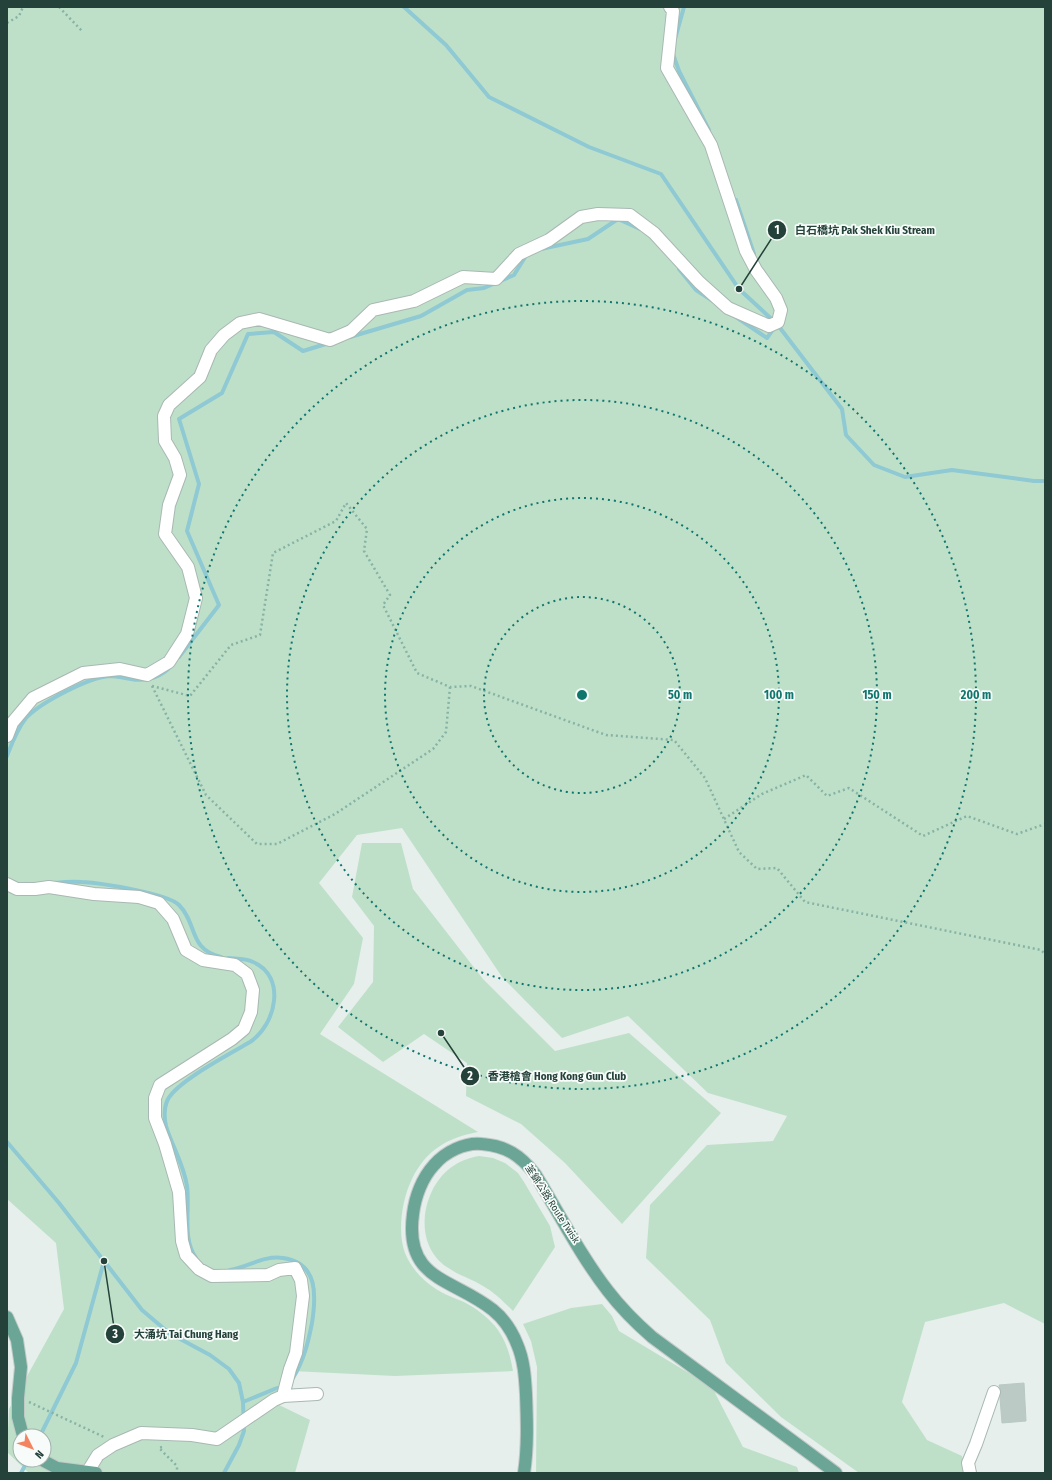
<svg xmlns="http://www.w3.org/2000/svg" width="1052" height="1480" font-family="'Fira Sans Condensed','Noto Sans TC',sans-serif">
	<rect width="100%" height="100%" fill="#e6efeb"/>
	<!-- green -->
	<path fill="#bfe0c8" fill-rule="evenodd" d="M7 7H1045V1324L1004 1303 925 1322 902 1402 927 1440 962 1456 965 1473H859L781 1417 726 1363 710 1320 646 1258 650 1205 707 1145 773 1141 787 1116 708 1093 628 1016 562 1038 502 977 402 828 357 835 319 883 363 938 354 984 320 1034 478 1132C447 1138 426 1150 412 1179 402 1199 397 1232 405 1253 411 1268 423 1281 436 1289 445 1295 455 1298 464 1302 476 1308 487 1317 495 1326 506 1340 510 1354 513 1371L395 1376 292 1371 275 1403 310 1420 295 1473H29L7 1452 9 1409 64 1309 56 1243 7 1199ZM20 1436H44V1460H20Z
		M362 843H401L413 889 483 979 555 1051 629 1033 721 1113 622 1224 565 1163 521 1124 466 1096 467 1063 424 1034 383 1062 338 1027 373 982 374 926 352 897Z
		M479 1156 493 1158 505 1163 518 1173 524 1182 550 1226 555 1247 513 1311C504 1302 494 1292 483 1286 472 1279 460 1276 450 1269 422 1253 419 1218 432 1191 442 1171 457 1160 479 1156Z
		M602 1304 612 1316 619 1331 712 1387 743 1447 797 1467 799 1473H536L537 1367 531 1341 523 1324 571 1308Z"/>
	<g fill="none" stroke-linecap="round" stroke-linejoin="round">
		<!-- stream -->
		<path stroke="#8ec9d4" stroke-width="4" d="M404 7 446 45 489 97 589 147 661 174 739 289 777 324 842 409 846 435 874 465 905 477 952 470 1034 481H1045
			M675 39 684 7
			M673 54 679 71 709 130
			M736 200 754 254
			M541 249 588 239 618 219 640 229
			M679 269 696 290 713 301
			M736 317 767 338 774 328
			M350 337 421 316 467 290 484 288 514 275 527 254
			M179 657 219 605 187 531 199 484 179 419 222 393 248 334 274 332 303 351 329 343
			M7 756C12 743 17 729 26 718 40 703 89 677 110 676 117 676 124 678 131 679 147 682 162 677 172 665
			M54 883C63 882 72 881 82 882 100 883 167 893 179 905 198 924 188 949 221 957
			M7 1142 59 1203 142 1310 169 1333 210 1355 229 1369 239 1383 243 1402 244 1431 239 1445 224 1473
			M196 1258C182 1239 190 1208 187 1186 184 1165 172 1146 166 1126 164 1117 164 1107 168 1099 179 1080 230 1054 250 1042 276 1025 287 976 253 962 245 958 236 959 228 958
			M230 1270C248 1267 264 1255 283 1258 319 1263 316 1297 312 1323 308 1343 304 1360 293 1378
			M243 1402 277 1388
			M40 1436 76 1363 104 1261
			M21 1473 28 1460"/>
	</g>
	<!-- building -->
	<path fill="#bbcac4" stroke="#b8c9c2" d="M1024 1383 1026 1421 1002 1423 1000 1398 1001 1391 999 1385Z"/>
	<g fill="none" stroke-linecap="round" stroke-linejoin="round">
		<!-- minor casing -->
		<g stroke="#a8b8b2" stroke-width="14">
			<path id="minor" d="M7 736 12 723 33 698 83 673 120 669 147 675 169 662 187 634 196 598 188 567 165 534 169 505 180 475 175 458 165 441 164 416 169 405 200 377 211 350 224 335 240 323 259 319 330 340 351 331 373 310 414 301 463 277 496 279 519 254 549 240 581 217 598 214 630 215 654 233 699 282 728 308 769 326 778 322 781 310 776 298 756 270 746 251 711 145 667 68 673 11 670 7
				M7 884 17 889H35L49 887 94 894 139 897 159 903 173 919 186 950 203 960 235 965 247 974 253 990 251 1012 244 1029 232 1039 160 1085 155 1098V1118L165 1144 179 1192 182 1241 186 1255 199 1269 212 1276 268 1275 279 1270 295 1268 301 1280 303 1296 296 1353 290 1369 283 1396
				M88 1471 98 1455 113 1445 141 1433 192 1435 217 1439 274 1400 283 1396 317 1394
				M970 1473 968 1463 976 1444 994 1392"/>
		</g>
		<!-- major casing -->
		<g stroke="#c2cac8" stroke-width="14">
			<path id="major" d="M7 1317 17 1340 21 1367 18 1398V1417L23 1436
				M42 1460 57 1468 96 1473
				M524 1473C528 1447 527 1420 526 1394 525 1377 524 1360 517 1344 512 1331 504 1319 493 1310 453 1278 404 1281 413 1214 415 1197 422 1178 434 1165 445 1152 465 1142 482 1144 506 1146 520 1155 535 1174 559 1213 580 1255 608 1291 621 1308 636 1323 652 1337L836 1473"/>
		</g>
		<!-- path -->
		<path stroke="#86b3a5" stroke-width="2.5" stroke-dasharray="2 3" stroke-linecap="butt" d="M59 7 83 32
			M7 23 19 16 23 7
			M152 686 190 696 231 645 260 635 273 553 336 521 346 503 367 529 364 551 390 595 383 605 417 673 450 687 471 686 606 735 674 740 705 778 739 852 757 869 777 868 805 902 1041 950 1045 954
			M152 686 206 795 257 844H277L335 814 433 749 446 732 450 687
			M724 819 762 794 806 775 827 796 849 788 923 836 967 816 1017 834 1045 824
			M29 1402 104 1437
			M162 1447 159 1448 177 1466V1473"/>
		<!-- minor -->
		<use href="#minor" stroke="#fff" stroke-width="12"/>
		<!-- major -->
		<use href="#major" stroke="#6aa596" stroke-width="12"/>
	</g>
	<!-- distance rings -->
	<g fill="none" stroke="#0f766e" stroke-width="2" stroke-dasharray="2 4">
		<circle cx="582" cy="695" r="98"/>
		<circle cx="582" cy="695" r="197"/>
		<circle cx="582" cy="695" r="295"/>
		<circle cx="582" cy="695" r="394"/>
	</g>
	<g text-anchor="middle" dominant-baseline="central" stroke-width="3.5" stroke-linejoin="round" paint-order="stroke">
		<!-- street labels -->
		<g font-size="10" fill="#24423a" stroke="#f7fbf9">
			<text transform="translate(552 1204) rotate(57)">荃錦公路 Route Twisk</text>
		</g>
	</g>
	<circle cx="582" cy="695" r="6" fill="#0f766e" stroke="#f7fbf9" stroke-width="2"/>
	<g font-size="12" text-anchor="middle" font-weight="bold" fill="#0f766e" stroke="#f7fbf9" stroke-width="3.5" stroke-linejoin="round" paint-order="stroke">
		<text x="680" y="699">50 m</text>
		<text x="779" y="699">100 m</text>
		<text x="877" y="699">150 m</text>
		<text x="976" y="699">200 m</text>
	</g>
	<!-- callouts -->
	<path fill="none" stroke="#24423a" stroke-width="1.5" d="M739 289L777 230M441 1033L470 1076M104 1261L115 1334"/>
	<g fill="#24423a" stroke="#f7fbf9" stroke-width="1.5">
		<circle cx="739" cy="289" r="4"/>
		<circle cx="441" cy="1033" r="4"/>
		<circle cx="104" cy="1261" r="4"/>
		<circle cx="777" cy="230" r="10"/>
		<circle cx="470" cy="1076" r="10"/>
		<circle cx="115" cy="1334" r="10"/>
	</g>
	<g font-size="12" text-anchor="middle" font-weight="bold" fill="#fff">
		<text x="777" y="234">1</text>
		<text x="470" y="1080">2</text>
		<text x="115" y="1338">3</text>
	</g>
	<g font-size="11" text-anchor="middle" font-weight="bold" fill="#24423a" stroke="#f7fbf9" stroke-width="3.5" stroke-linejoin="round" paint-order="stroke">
		<text x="865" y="234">白石橋坑 Pak Shek Kiu Stream</text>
		<text x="557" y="1080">香港槍會 Hong Kong Gun Club</text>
		<text x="186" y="1338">大涌坑 Tai Chung Hang</text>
	</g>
	<!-- border -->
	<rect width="1052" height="1480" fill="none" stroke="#24423a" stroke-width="16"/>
	<!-- north arrow -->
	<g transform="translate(32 1448) rotate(132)"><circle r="19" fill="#f7fbf9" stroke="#a3b1ad"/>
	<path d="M0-3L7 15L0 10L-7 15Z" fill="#f4845f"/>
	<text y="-6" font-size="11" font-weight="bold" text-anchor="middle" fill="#24423a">N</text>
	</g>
</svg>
